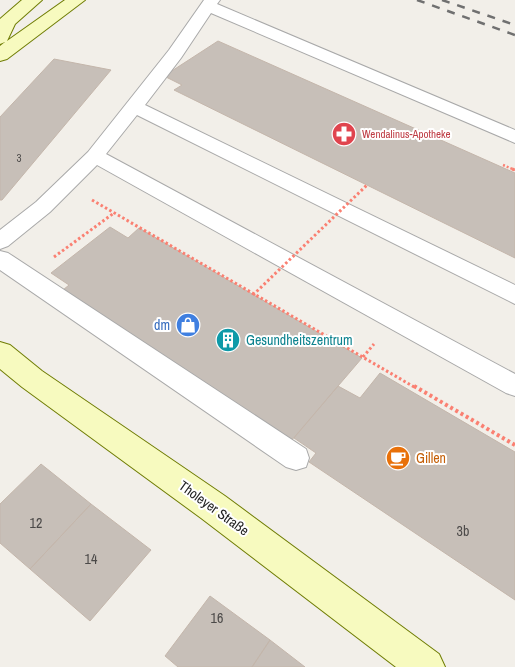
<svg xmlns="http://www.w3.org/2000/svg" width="515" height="667" font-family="'Archivo Narrow',sans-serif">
	<rect width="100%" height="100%" fill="#f2efe9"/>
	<!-- building -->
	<path fill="#c7bfb8" stroke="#c4b6ab" d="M218 41 515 173V258L174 90 182 85 164 76Z
		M54 59 111 70 2 200H0V117Z
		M110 227 128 238 139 228 362 358 285 448 57 295 69 285 51 273Z
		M380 373 515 452V600L309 462 316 453 294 438 338 386 360 398Z
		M41 464 91 504 30 569 0 543V504Z
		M91 504 151 550 90 621 30 569Z
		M210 596 270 640 252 667H178L165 656Z
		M270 640 305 667H252Z"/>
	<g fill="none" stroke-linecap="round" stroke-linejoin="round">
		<!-- service casing -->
		<g stroke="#a9a9a9" stroke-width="2">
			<path id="service" d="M204 0H220L217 4 515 130V143L211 13 181 58 145 105 515 285V304L137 115 106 154 515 374V396L506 393 97 165 50 212 8 246 0 249V230L36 202 88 152 169 50Z
				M0 251 8 253 306 449 309 458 306 467 296 470 286 467 0 270Z"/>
		</g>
		<!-- secondary casing -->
		<g stroke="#707d05" stroke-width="2">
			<path id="secondary" d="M22 0H42L15 24 7 41 65 0H85L7 59 0 61V46L5 42 0 44V19Z
				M0 342 10 345 42 371 225 496 439 654 445 667H396L201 518 22 387 0 369Z"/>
		</g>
		<!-- path-far2 -->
		<path stroke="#fa8072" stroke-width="2.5" stroke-dasharray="2 2" stroke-linecap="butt" d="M503 165 515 170"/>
		<!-- path-far1 -->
		<path stroke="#fa8072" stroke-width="3" stroke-dasharray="2.5 2.5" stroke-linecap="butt" d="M512 169 515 170
			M92 200 416 388
			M54 257 114 213
			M363 357 374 344"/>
		<!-- path -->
		<path stroke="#fa8072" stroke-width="4" stroke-dasharray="3 3" stroke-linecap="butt" d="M414 386 515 445"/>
		<!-- service -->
		<use href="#service" fill="#fff" fill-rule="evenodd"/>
		<!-- secondary -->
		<use href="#secondary" fill="#f7fabf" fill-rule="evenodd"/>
		<!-- rail -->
		<path stroke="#707070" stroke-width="2.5" stroke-dasharray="8 8" stroke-linecap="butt" d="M417 0 515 35
			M442 0 515 25"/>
		<!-- path-bridge -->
		<path stroke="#fa8072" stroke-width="3" stroke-dasharray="2.5 2.5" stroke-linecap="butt" d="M253 295 367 185"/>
	</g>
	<!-- icons -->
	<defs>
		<g id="pharmacy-disc" transform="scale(1.25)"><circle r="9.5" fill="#e0444e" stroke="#fff"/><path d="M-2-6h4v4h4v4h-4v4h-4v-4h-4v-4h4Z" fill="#fff"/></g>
		<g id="shop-disc" transform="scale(1.25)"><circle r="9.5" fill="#3f7fe0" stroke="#fff"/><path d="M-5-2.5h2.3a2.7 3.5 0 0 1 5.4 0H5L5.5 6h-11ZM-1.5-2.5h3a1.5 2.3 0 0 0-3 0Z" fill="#fff"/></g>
		<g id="building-disc" transform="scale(1.25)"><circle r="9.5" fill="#0f9aa8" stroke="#fff"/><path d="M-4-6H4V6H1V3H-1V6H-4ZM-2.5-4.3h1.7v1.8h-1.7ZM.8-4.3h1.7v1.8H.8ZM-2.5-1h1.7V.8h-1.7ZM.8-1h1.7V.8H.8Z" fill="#fff"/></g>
		<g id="cafe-disc" transform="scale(1.25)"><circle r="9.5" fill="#e8710a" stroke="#fff"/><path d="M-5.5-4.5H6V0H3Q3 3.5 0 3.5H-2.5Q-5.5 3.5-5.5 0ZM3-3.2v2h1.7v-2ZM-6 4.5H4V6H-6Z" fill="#fff"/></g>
	</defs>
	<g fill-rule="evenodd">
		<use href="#pharmacy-disc" x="344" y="134"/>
		<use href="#shop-disc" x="188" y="325"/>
		<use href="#building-disc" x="228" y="340"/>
		<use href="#cafe-disc" x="398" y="458"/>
	</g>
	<g text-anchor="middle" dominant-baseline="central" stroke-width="4" stroke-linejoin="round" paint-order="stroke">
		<!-- far-health labels -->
		<g font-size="11" fill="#be3a42" stroke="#fff" text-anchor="start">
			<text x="362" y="134">Wendalinus-Apotheke</text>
		</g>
		<!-- number labels -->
		<g font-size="11" fill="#4b4948">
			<text x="19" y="158">3</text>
		</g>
		<!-- shop labels -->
		<g font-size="14" fill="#366cbe" stroke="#fff" text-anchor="end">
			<text x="170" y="325">dm</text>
		</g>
		<!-- culture labels -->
		<g font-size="14" fill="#0d838f" stroke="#fff" text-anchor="start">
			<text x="246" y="340">Gesundheitszentrum</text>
		</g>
		<!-- food labels -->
		<g font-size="14" fill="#c56008" stroke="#fff" text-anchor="start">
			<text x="416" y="458">Gillen</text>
		</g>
		<!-- street labels -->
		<g font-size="14" fill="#222" stroke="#fff">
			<text transform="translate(214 508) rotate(36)">Tholeyer Straße</text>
		</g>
		<!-- near-number labels -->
		<g font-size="14" fill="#4b4948">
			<text x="36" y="523">12</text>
			<text x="463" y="531">3b</text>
			<text x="91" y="559">14</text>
			<text x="217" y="618">16</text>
		</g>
	</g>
</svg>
